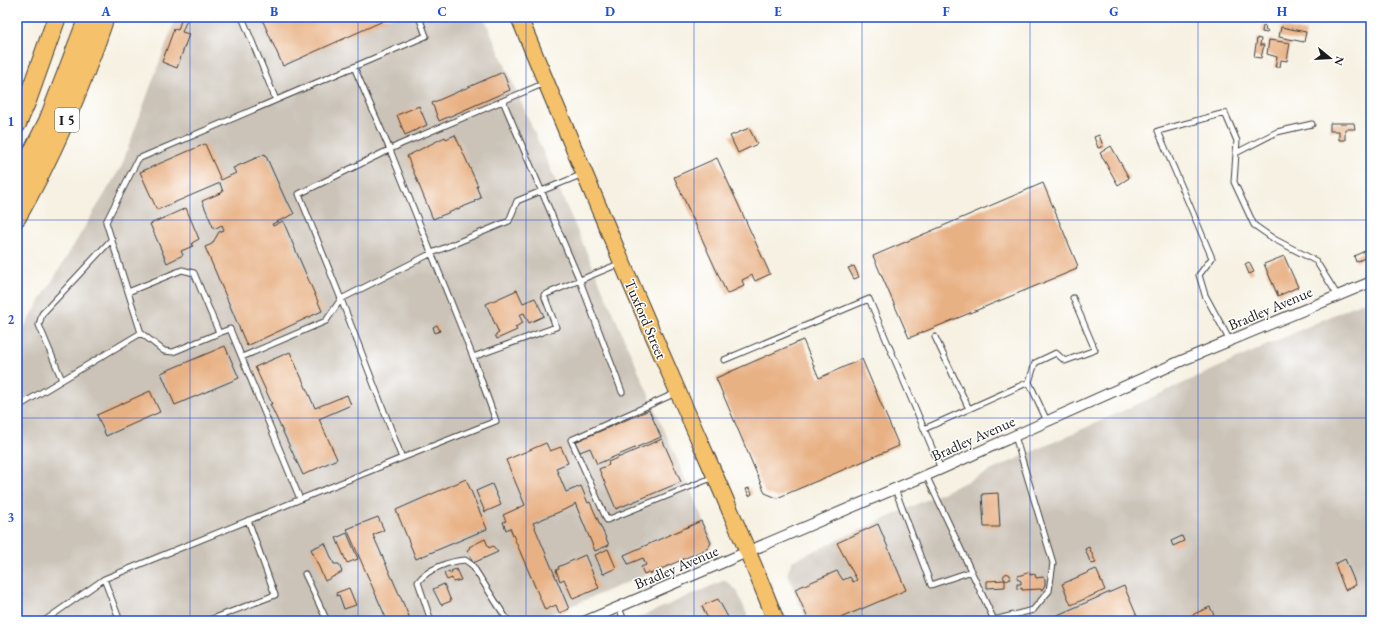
<svg xmlns="http://www.w3.org/2000/svg" width="1388" height="638" font-family="'EB Garamond',serif">
	<rect width="100%" height="100%" fill="#fff"/>
	<filter id="ink" filterUnits="userSpaceOnUse"><feTurbulence type="fractalNoise" baseFrequency=".025" numOctaves="2"/><feDisplacementMap in="SourceGraphic" scale="8" xChannelSelector="R" yChannelSelector="G"/><feConvolveMatrix kernelMatrix="1 2 1 2 8 2 1 2 1" color-interpolation-filters="sRGB"/></filter>
	<filter id="wash" filterUnits="userSpaceOnUse"><feTurbulence type="fractalNoise" baseFrequency=".012" numOctaves="4" result="noise"/><feDisplacementMap in="SourceGraphic" scale="16" xChannelSelector="R" yChannelSelector="G"/><feGaussianBlur stdDeviation="0.9" result="paint"/><feColorMatrix in="noise" values="0 0 0 0 0 0 0 0 0 0 0 0 0 0 0 0 0 1.4 0 .05"/><feComposite in="paint" operator="in"/></filter>
	<g filter="url(#wash)">
		<rect width="100%" height="100%" fill="#f6f1e2"/>
		<!-- industrial -->
		<path fill="#cbc3b8" d="M176 17H484L713 542 710 548 535 621H17V339L121 167Z
			M1371 298V621H807L787 574 792 561Z
			M725 580 737 591 750 621H631Z"/>
		<g id="blocks">
			<!-- building -->
			<path fill="#e8b184" d="M182 17H188L182 32 189 34 177 68 162 62 174 29 178 30Z
				M261 17H392L283 66Z
				M428 17H438L430 21Z
				M1263 26 1266 27 1265 30 1268 31 1267 33 1262 32Z
				M1281 27 1306 32 1304 42 1279 37Z
				M1257 38 1261 39 1260 45H1264L1261 58 1254 57Z
				M1269 40 1290 43 1287 61 1281 60 1280 67H1275L1277 57 1267 54Z
				M503 72 510 90 439 121 432 103Z
				M419 106 427 125 405 135 397 115Z
				M1330 123H1354L1355 129H1345V140H1339V131H1330Z
				M749 128 757 144 738 153 730 136Z
				M455 135 478 186H476L481 198 474 201 475 202 433 219 407 156 445 137 446 139Z
				M1099 135 1103 146 1098 148 1094 137Z
				M205 144 221 180 236 173 233 168 265 154 287 203 288 202 294 214 272 224 273 226 283 221 322 311 247 346 205 247 212 244 219 232 224 230 222 225 214 229 202 201 223 192 220 183 157 210 140 172Z
				M1111 146 1129 178 1118 185 1100 153Z
				M717 158 770 274 755 281 752 275 742 280 744 286 727 294 674 177Z
				M1043 183 1078 266 1076 267 1077 269 909 338 873 256Z
				M186 208 199 239 192 243 193 246 181 251 183 255 167 263 150 224Z
				M1369 249 1371 255 1356 262 1354 256Z
				M1284 256 1298 287 1278 296 1264 264Z
				M1249 262 1254 272 1249 274 1245 264Z
				M854 266 859 277 854 279 848 268Z
				M517 290 523 303 535 298 544 316 529 323 524 313 519 315 523 323 515 327 517 330 497 339 495 335 499 333 486 304Z
				M437 325 440 331 435 333 433 327Z
				M803 340 819 378 862 359 899 446 777 498 765 493 716 378Z
				M225 346 239 378 175 405 161 373Z
				M290 352 315 408 347 395 351 405 319 419 337 459 303 475 270 404H272L255 367Z
				M150 391 160 412 106 436 97 415Z
				M649 410 661 437 597 464 590 448 580 452 575 442Z
				M662 439 681 482 616 509 599 469 609 465 608 462Z
				M546 443 550 451 561 447 568 463 556 468 566 492 581 486 588 503 590 502 609 545 595 551 575 503 573 506 533 523 569 609 559 613 556 605 545 610 510 528 506 530 503 522 506 521 503 515 525 505 506 460Z
				M466 479 487 529 416 559 396 510Z
				M492 484 501 505 485 512 476 491Z
				M749 488 752 494 749 496 746 489Z
				M998 493 1000 527H984L982 494Z
				M378 517 384 530 373 535 411 621H378L386 618 347 529Z
				M701 521 711 543 708 548 650 574 649 572 644 574 641 567 646 565 643 558 628 564 624 555Z
				M878 524 906 590 838 619V621H809L795 589 837 571 843 580 850 577 853 582 857 580 837 543Z
				M347 533 358 559 347 563 336 538Z
				M1182 536 1184 541 1173 546 1171 541Z
				M485 539 489 548 493 546 498 552 473 563 467 550 470 548 469 547Z
				M325 543 334 564H339L342 572 325 581 311 549Z
				M1089 547 1096 563 1091 564 1085 549Z
				M608 549 616 568 603 574 595 555Z
				M585 555 599 588 573 599 564 579 560 581 556 570 559 569 558 567Z
				M1345 559 1356 585 1345 590 1335 564Z
				M456 569 461 580 453 582 452 578 447 580 444 574 449 571 450 574 452 573 451 571Z
				M1096 569 1105 590 1071 605 1062 584Z
				M1030 572V575L1035 574 1036 578 1043 577 1045 579V585L1042 590 1040 589 1022 590V588L1017 589V584H1021V581L1017 579 1018 576Z
				M1003.5 577a3.5 3.5 0 1 1 7 0a3.5 3.5 0 1 1-7 0Z
				M1005 580V587L987 588V581Z
				M444 584 451 601 441 605 433 589Z
				M1124 586 1139 621H1055L1053 617Z
				M349 588 356 605 344 609 339 595 337 596 336 593Z
				M718 599 729 619 725 621H704L708 619 702 606Z
				M1210 607 1217 621 1194 620 1193 615 1194 614Z"/>
		</g>
	</g>
	<g filter="url(#ink)">
		<use href="#blocks" fill-opacity="0" stroke="#3d3c3a" stroke-width="1"/>
		<g fill="none" stroke-linecap="round" stroke-linejoin="round">
			<!-- service casing -->
			<g stroke="#3d3c3a" stroke-width="7">
				<path id="service" d="M242 17 276 100
					M354 67 390 150 473 357 556 327 544 295 621 263
					M503 101 580 281 622 392
					M1312 124 1277 132 1236 153 1234 182 1254 225 1274 239 1316 261 1338 296
					M128 292 182 270 194 273 219 333 230 329 300 499
					M141 333 164 351 173 352 219 333
					M935 337 969 409
					M1230 341 1205 295 1199 275 1212 258 1158 131 1225 113 1237 141 1236 153
					M242 357 326 321 341 299 432 253 509 221 517 201 583 174
					M724 360 869 299 941 469
					M62 380 39 325 42 314 112 239
					M1029 382 1047 421
					M676 393 571 440 607 520 714 477
					M17 407 141 333 106 222 138 159 426 36 419 17
					M924 429 1029 382 1035 363 1056 353 1065 361 1095 350 1073 298
					M402 458 496 421 473 357
					M926 475 994 620 1033 610 1049 591 1053 563 1015 436
					M895 489 931 585 972 571
					M305 574 327 621
					M104 579 120 621
					M619 607 624 621
					M44 621 104 579 402 458 341 299 299 194 401 144 545 83
					M207 621 275 595 248 520
					M431 621 418 582C427 569 450 561 465 560L472 565 508 621"/>
			</g>
			<!-- minor casing -->
			<g stroke="#3d3c3a" stroke-width="12">
				<path id="minor" d="M586 621 941 469 1181 361 1371 282"/>
			</g>
			<!-- primary casing -->
			<g stroke="#3d3c3a" stroke-width="18">
				<path id="primary" d="M519 17C570 140 621 262 675 385 709 463 745 541 776 621"/>
			</g>
			<!-- motorway casing -->
			<g stroke="#3d3c3a" stroke-width="20">
				<path id="motorway" d="M17 124 28 98 57 17
					M17 183 48 121 88 17
					M17 217C54 152 81 88 105 17"/>
			</g>
			<!-- service -->
			<use href="#service" stroke="#fff" stroke-width="5"/>
			<!-- minor -->
			<use href="#minor" stroke="#fff" stroke-width="10"/>
			<!-- primary -->
			<use href="#primary" stroke="#f5c16b" stroke-width="16"/>
			<!-- motorway -->
			<use href="#motorway" stroke="#f5c16b" stroke-width="18"/>
		</g>
	</g>
	<!-- grid -->
	<path fill="none" stroke="#1d4ed8" stroke-width="1" stroke-opacity="0.55" d="M190 17V621M358 17V621M526 17V621M694 17V621M862 17V621M1030 17V621M1198 17V621M17 220H1371M17 418H1371"/>
	<g text-anchor="middle" dominant-baseline="central" stroke-width="3" stroke-linejoin="round" paint-order="stroke">
		<!-- shield labels -->
		<rect fill="#fff" stroke="#606060" stroke-width="1" x="55" y="108" width="24" height="24" rx="3"/>
		<g font-size="14" font-weight="bold" fill="#1c1c1c">
			<text x="67" y="120">I 5</text>
		</g>
		<!-- street labels -->
		<g font-size="15" fill="#1c1c1c" stroke="#fff">
			<text transform="translate(1270 308) rotate(-23)">Bradley Avenue</text>
			<text transform="translate(646 319) rotate(67)">Tuxford Street</text>
			<text transform="translate(973 438) rotate(-24)">Bradley Avenue</text>
			<text transform="translate(676 567) rotate(-23)">Bradley Avenue</text>
		</g>
	</g>
	<!-- margin -->
	<rect width="1388" height="638" fill="none" stroke="#fff" stroke-width="44"/>
	<!-- north arrow -->
	<g transform="translate(1330 58) rotate(108)" stroke="#ffffff" stroke-width="3" paint-order="stroke">
	<path d="M0-3L7 15L0 10L-7 15Z" fill="#1c1c1c"/>
	<text y="-6" font-size="11" font-weight="bold" text-anchor="middle" fill="#1c1c1c">N</text>
	</g>
	<rect x="22" y="22" width="1344" height="594" fill="none" stroke="#1d4ed8" stroke-width="1.5"/>
	<g font-size="13" text-anchor="middle" font-weight="bold" fill="#1d4ed8">
		<text x="106" y="16">A</text>
		<text x="274" y="16">B</text>
		<text x="442" y="16">C</text>
		<text x="610" y="16">D</text>
		<text x="778" y="16">E</text>
		<text x="946" y="16">F</text>
		<text x="1114" y="16">G</text>
		<text x="1282" y="16">H</text>
		<text x="11" y="126">1</text>
		<text x="11" y="324">2</text>
		<text x="11" y="522">3</text>
	</g>
</svg>
